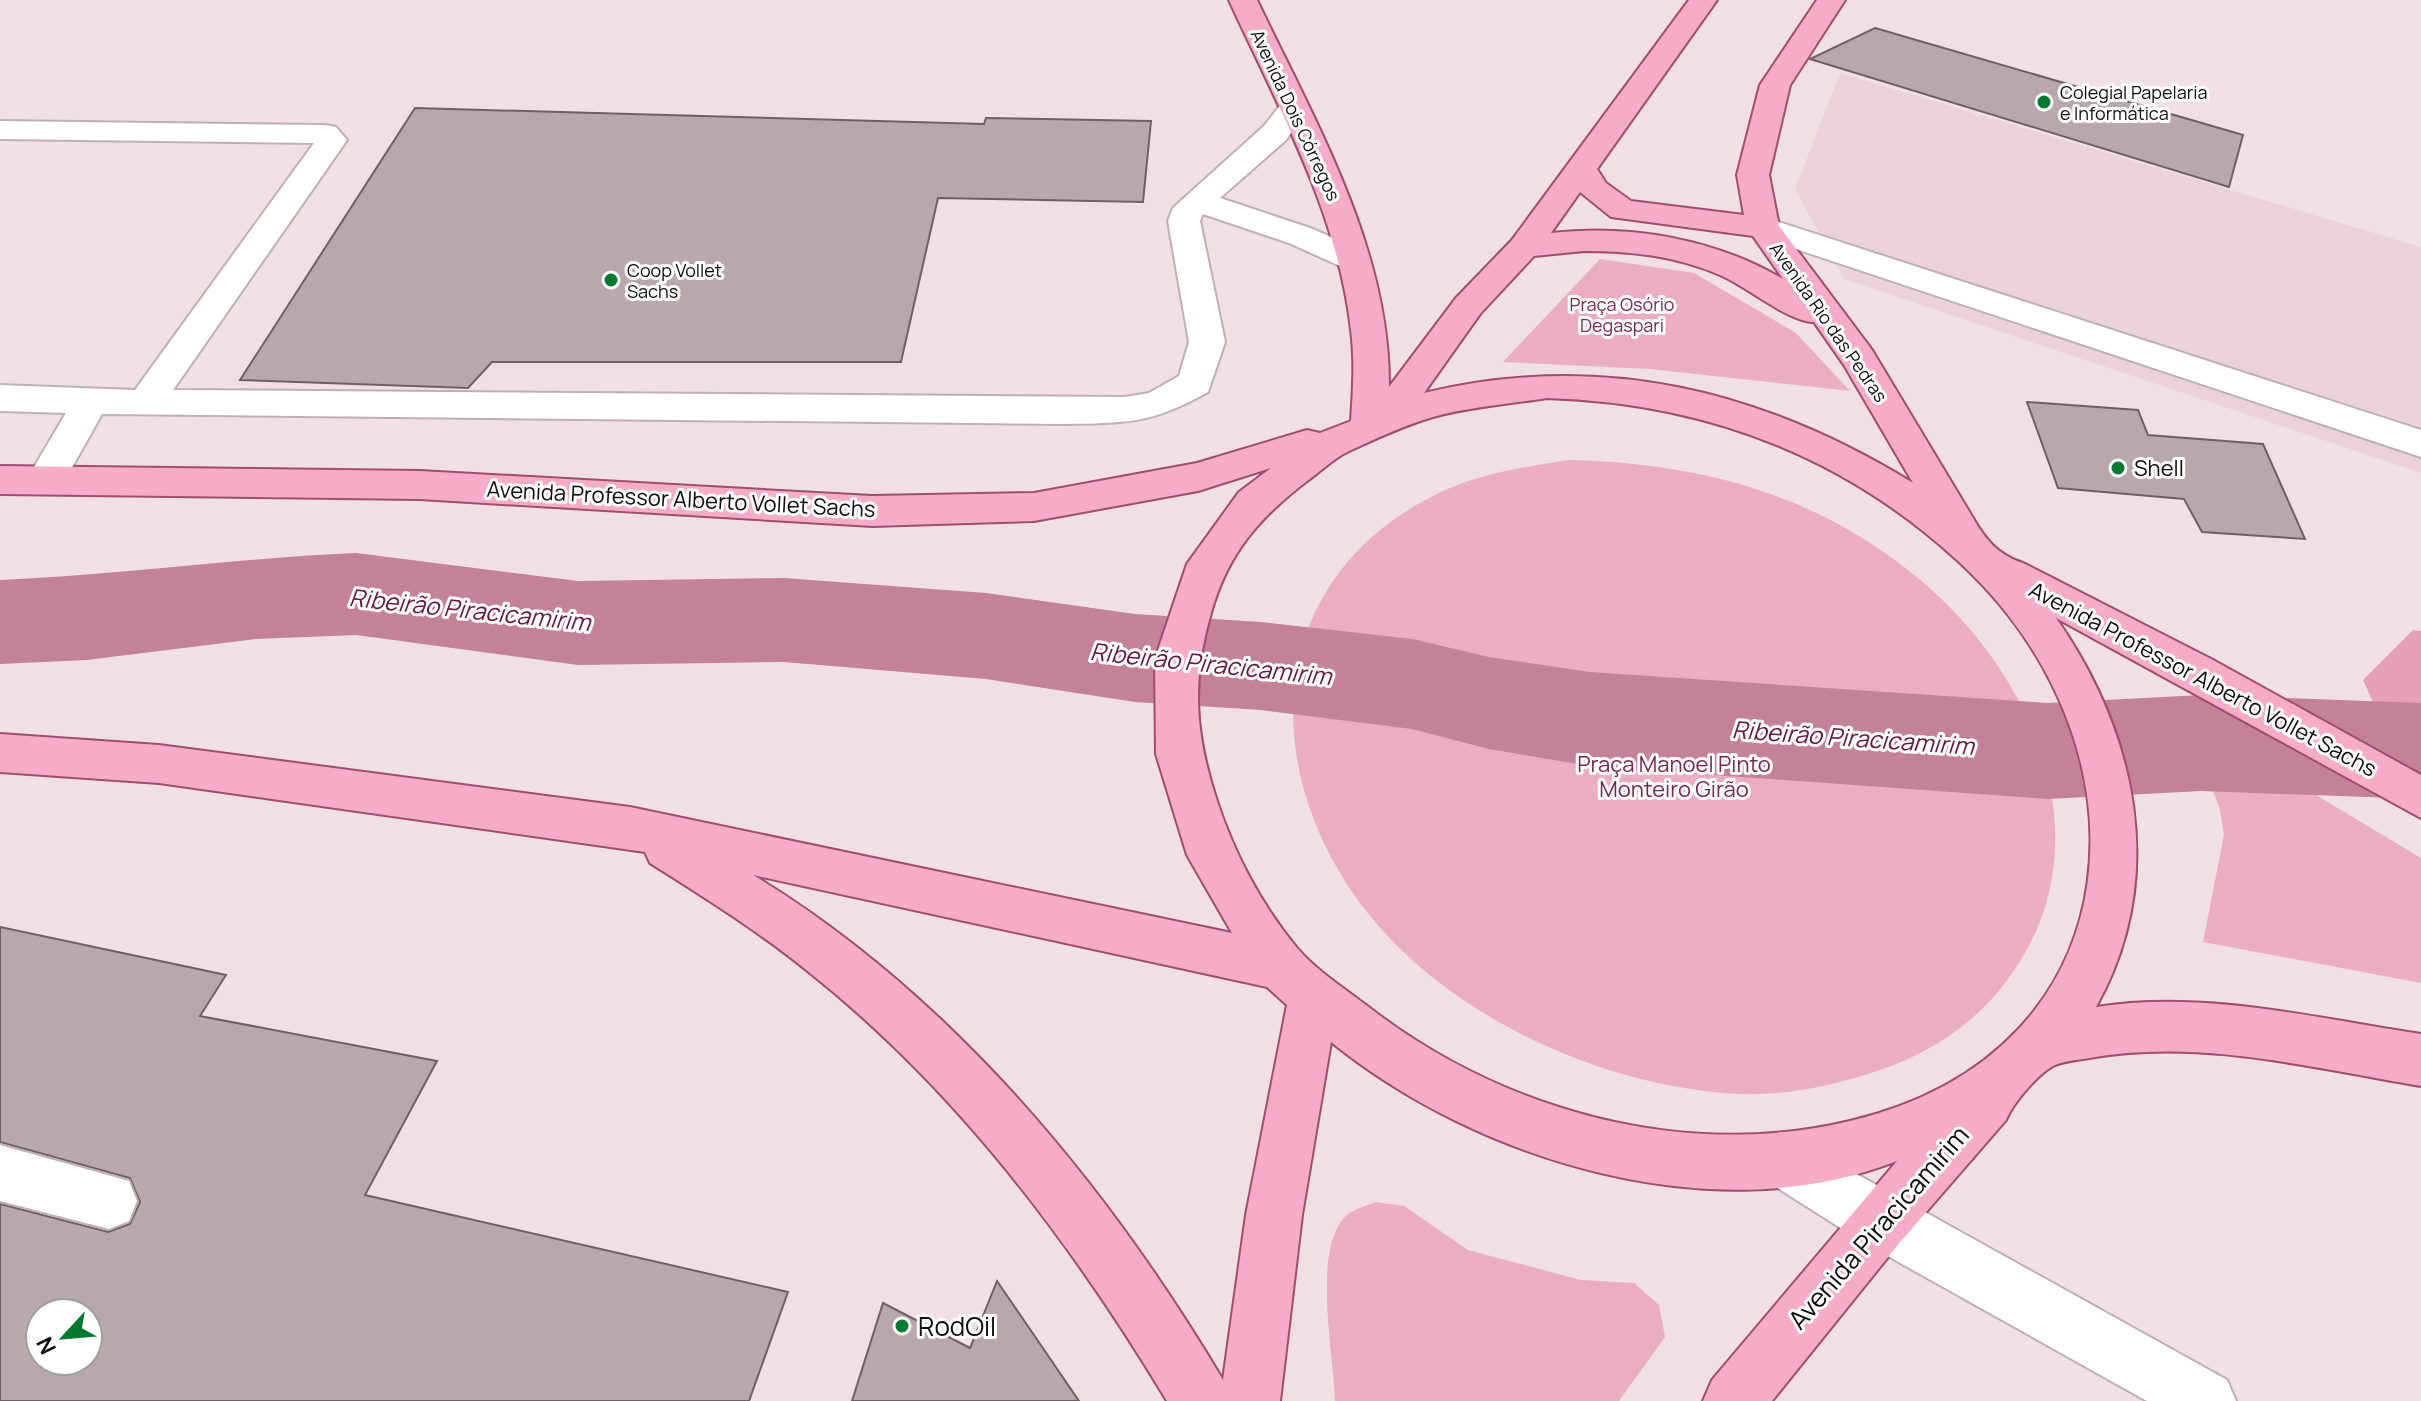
<svg xmlns="http://www.w3.org/2000/svg" width="2421" height="1401" font-family="Manrope,sans-serif">
	<rect width="100%" height="100%" fill="#f0e0e4"/>
	<!-- built -->
	<path fill="#ebd2da" d="M1840 73 2421 247V473L1844 279 1795 189Z"/>
	<!-- green -->
	<path fill="#eaadc1" d="M1600 259 1694 273 1796 333 1850 391 1650 369 1503 362Z
		M1569 460C1694 463 1808 491 1908 570 2033 667 2112 845 2005 983 1973 1025 1930 1053 1880 1070 1836 1085 1787 1096 1740 1094 1592 1087 1417 1004 1340 873 1255 730 1284 566 1441 492 1482 473 1525 467 1569 460Z
		M2204 766 2281 774 2421 858V983L2203 942 2224 835 2220 810Z
		M1375 1202 1404 1206 1468 1250 1581 1280 1634 1283 1659 1305 1665 1337 1619 1401H1335C1334 1355 1311 1247 1347 1215 1354 1209 1367 1206 1375 1202Z"/>
	<!-- forest -->
	<path fill="#e3a0b6" d="M2413 630 2421 631V774L2399 760 2363 680Z"/>
	<g fill="none" stroke-linecap="round" stroke-linejoin="round">
		<!-- river -->
		<path fill="#c38298" fill-rule="evenodd" d="M356 553 578 581 784 578 986 593 1135 614 1261 622 1412 639 1489 657 1590 672 2048 703 2201 695 2421 703V799L2201 791 2048 799 1590 766 1489 749 1412 729 1261 710 1135 702 986 679 784 662 578 665 356 635 256 639 87 660 0 664V580C119 575 237 558 356 553Z"/>
	</g>
	<!-- building -->
	<path fill="#b8a8ac" stroke="#6e6064" stroke-width="2" fill-rule="evenodd" d="M1875 28 2243 135 2229 187 1810 59Z
		M415 108 984 124 986 118 1151 121 1143 202 938 198 901 362H492L468 388 240 380Z
		M2027 402 2138 410 2148 435 2263 444 2305 539 2202 532 2184 499 2058 488Z
		M0 927 226 975 200 1016 437 1061 365 1195 788 1292 749 1401H0V1204L108 1232 130 1224 140 1202 130 1178 0 1142ZM40 1313H88V1361H40Z
		M997 1281 1079 1401H852L883 1303 970 1348Z"/>
	<g fill="none" stroke-linecap="round" stroke-linejoin="round">
		<!-- minor casing -->
		<g stroke="#beafb3" stroke-width="4">
			<path id="minor" d="M1293 100 1304 103 1308 109 1286 140 1220 198 1313 229 1364 252 1369 259 1364 266 1352 270 1340 266 1289 243 1203 214 1200 221 1225 342 1208 392C1151 424 1127 423 1063 424L102 414 60 489 46 493 32 489 27 479 66 413 0 411V385L135 390 314 143 0 139V121L325 125 336 127 347 140 173 390 1125 397 1149 393 1179 376 1189 342 1168 221 1173 208 1264 126 1282 103Z
				M1763 217 2421 430V457L1751 234 1747 227 1751 220Z
				M1781 1132 2227 1380 2236 1401H2147L1861 1241 1762 1178 1754 1159 1762 1140Z
				M0 1145 129 1181 137 1201 129 1221 109 1229 0 1201Z"/>
		</g>
		<!-- major casing -->
		<g stroke="#9f4f6d" stroke-width="4">
			<path id="major" d="M1229 0H1257C1315 122 1390 248 1389 387L1456 298 1512 240 1689 0H1717L1597 169 1606 183 1631 201 1744 215 1737 175 1760 85 1817 0H1845L1790 85 1769 175 1779 226 1872 350 1973 518C1985 539 1998 555 2023 563L2213 660 2421 775V818L2056 618C2137 734 2168 878 2096 1007 2203 990 2315 1018 2421 1034V1086C2313 1068 2198 1038 2089 1058 2078 1060 2062 1061 2053 1066 2037 1075 2013 1103 2006 1120L1901 1241 1772 1401H1703L1712 1380 1897 1161C1715 1233 1478 1161 1331 1042L1302 1215 1280 1401H1167C1071 1242 957 1090 810 973 760 932 705 898 650 863L645 852 159 783 0 772V734L159 745 630 807 1232 933 1187 855 1156 754 1155 659 1187 564 1239 492 1271 468 1198 491 1034 521 872 526 420 499 0 494V466L420 471 872 496 1034 493 1197 463 1307 430 1320 433 1351 421C1353 390 1355 360 1351 330 1338 213 1277 105 1229 0ZM1580 192 1611 217 1753 236 1783 279C1715 239 1630 224 1551 233ZM1584 251C1631 251 1676 256 1720 275 1746 286 1790 323 1814 322L1844 365 1913 483C1760 389 1600 351 1424 393L1480 314 1534 256ZM1547 398C1703 403 1841 454 1957 560 2156 741 2142 1052 1850 1121 1682 1161 1500 1110 1366 1005 1342 987 1316 970 1297 948 1262 906 1234 853 1217 801 1195 734 1191 681 1211 613 1228 553 1259 518 1307 481 1321 471 1334 458 1349 451 1375 439 1405 425 1433 417 1469 407 1510 404 1547 398ZM753 875 1267 987 1287 1005 1246 1215 1223 1380C1106 1184 951 995 753 875Z"/>
		</g>
		<!-- minor -->
		<use href="#minor" fill="#fff" fill-rule="evenodd"/>
		<!-- major -->
		<use href="#major" fill="#f4acc7" fill-rule="evenodd"/>
	</g>
	<!-- markers -->
	<g fill="#03792f" stroke="#fff" stroke-width="3">
		<circle cx="2044" cy="102" r="8"/>
		<circle cx="611" cy="280" r="8"/>
		<circle cx="2118" cy="468" r="8"/>
		<circle cx="902" cy="1326" r="8"/>
	</g>
	<g text-anchor="middle" dominant-baseline="central" stroke-width="6" stroke-linejoin="round" paint-order="stroke">
		<!-- far-poi labels -->
		<g font-size="18" fill="#0f0a0c" stroke="#fff" text-anchor="start">
			<text x="2060" y="92">Colegial Papelaria<tspan x="2060" dy="21">e Informática</tspan></text>
			<text x="627" y="270">Coop Vollet<tspan x="627" dy="21">Sachs</tspan></text>
		</g>
		<!-- far-street labels -->
		<g font-size="18" fill="#0f0a0c" stroke="#fff">
			<text transform="translate(1296 115) rotate(65)">Avenida Dois Córregos</text>
			<text transform="translate(1829 322) rotate(55)">Avenida Rio das Pedras</text>
		</g>
		<!-- far-park labels -->
		<g font-size="18" fill="#782949" stroke="#fff">
			<text x="1622" y="304">Praça Osório<tspan x="1622" dy="21">Degaspari</tspan></text>
		</g>
		<!-- poi labels -->
		<g font-size="22" fill="#0f0a0c" stroke="#fff" text-anchor="start">
			<text x="2134" y="468">Shell</text>
		</g>
		<!-- street labels -->
		<g font-size="22" fill="#0f0a0c" stroke="#fff">
			<text transform="translate(681 499) rotate(3)">Avenida Professor Alberto Vollet Sachs</text>
			<text transform="translate(2203 679) rotate(28)">Avenida Professor Alberto Vollet Sachs</text>
		</g>
		<!-- park labels -->
		<g font-size="22" fill="#782949" stroke="#fff">
			<text x="1674" y="764">Praça Manoel Pinto<tspan x="1674" dy="25">Monteiro Girão</tspan></text>
		</g>
		<!-- water labels -->
		<g font-size="24" font-style="italic" fill="#66183b" stroke="#fff">
			<text transform="translate(470 609) rotate(6)">Ribeirão Piracicamirim</text>
			<text transform="translate(1211 663) rotate(6)">Ribeirão Piracicamirim</text>
			<text transform="translate(1853 737) rotate(4)">Ribeirão Piracicamirim</text>
		</g>
		<!-- near-street labels -->
		<g font-size="26" fill="#0f0a0c" stroke="#fff">
			<text transform="translate(1878 1227) rotate(-49)">Avenida Piracicamirim</text>
		</g>
		<!-- near-poi labels -->
		<g font-size="26" fill="#0f0a0c" stroke="#fff" text-anchor="start">
			<text x="918" y="1326">RodOil</text>
		</g>
	</g>
	<!-- north arrow -->
	<g transform="translate(64 1337) rotate(244)"><circle r="38" fill="#ffffff" stroke="#9f9d9e" stroke-width="2"/>
	<path d="M0-6L14 30L0 20L-14 30Z" fill="#03792f"/>
	<text y="-12" font-size="22" font-weight="bold" text-anchor="middle" fill="#0f0a0c">N</text>
	</g>
</svg>
